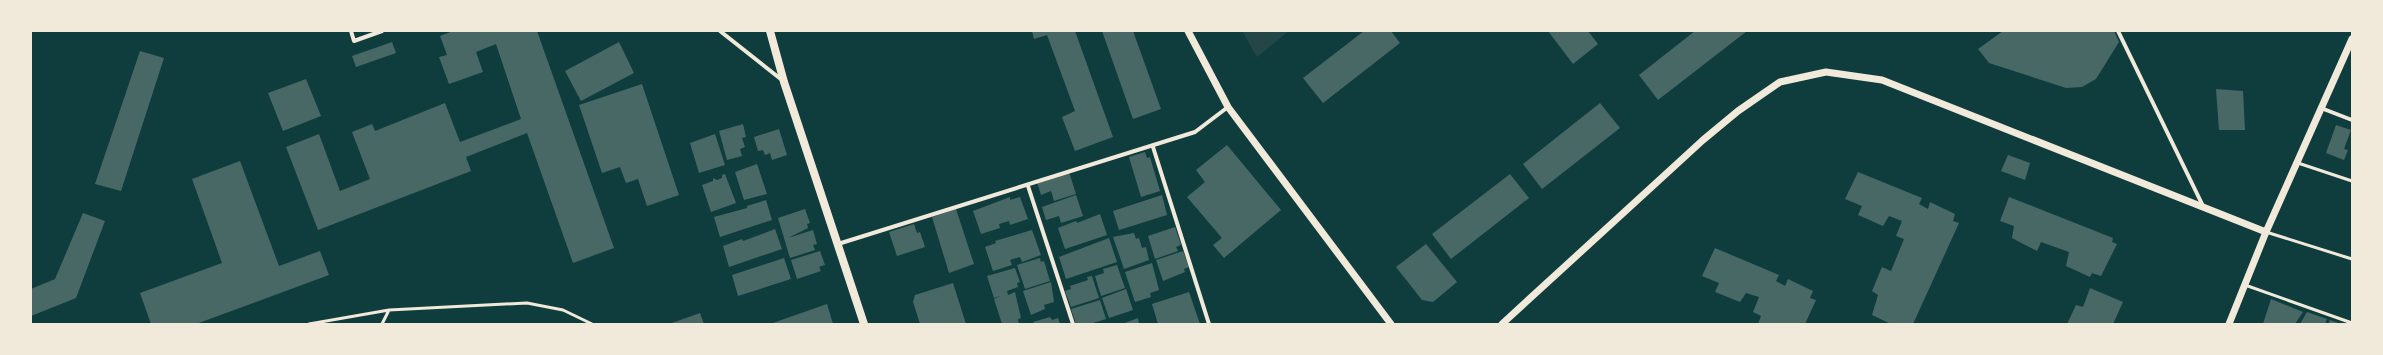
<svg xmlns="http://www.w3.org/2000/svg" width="2383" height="355" font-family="'IBM Plex Sans',sans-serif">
	<rect width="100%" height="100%" fill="#0f3d3e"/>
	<!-- green -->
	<path fill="#244646" d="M1242 31H1289L1257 57Z"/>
	<!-- building -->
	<path fill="#486865" d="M453 31H537L614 248 573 263 527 133 466 157 471 171 318 230 286 147 319 134 340 191 370 179 352 132 372 124 375 131 445 103 460 142 521 119 496 44 476 52 483 72 449 84 439 57 447 55 440 36Z
		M1032 31H1075L1113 137 1075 151 1062 117 1075 111 1047 35 1034 39Z
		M1102 31H1133L1161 109 1133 119Z
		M1364 31H1391L1400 43 1323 103 1303 78Z
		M1548 31H1588L1598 44 1573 64Z
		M1695 31H1747L1658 100 1639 75Z
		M2003 31H2114L2119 42 2096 79 2082 87 2066 88 1989 63 1978 49Z
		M392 42 396 53 356 67 352 56Z
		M619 42 634 73 581 101 565 71Z
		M140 51 164 58 121 191 95 184Z
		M306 79 321 116 283 131 268 93Z
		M642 84 679 195 647 206 638 179 626 183 620 167 602 173 579 105Z
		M2216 89 2243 91 2245 130H2219Z
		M1600 103 1620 128 1542 189 1523 164Z
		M743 124 746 137 742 138 745 147 740 149 742 156 727 160 719 131Z
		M2336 125 2351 130 2344 149 2348 150 2344 160 2326 153Z
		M779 129 787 155 772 160 770 153 765 155 763 150 758 151 754 137Z
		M715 134 725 165 699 173 690 143Z
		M1227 145 1281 210 1224 258 1213 245 1222 238 1187 197 1205 182 1196 170Z
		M1145 152 1147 158 1150 157 1160 191 1141 197 1129 157Z
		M2008 155 2030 163 2025 180 2001 171Z
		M240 161 279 266 320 251 329 275 196 324H151L140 293 222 263 192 179Z
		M757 164 767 194 744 200 735 172Z
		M1069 172 1076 194 1054 201 1051 191 1041 195 1037 182Z
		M1858 172 1922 198 1919 204 1928 209 1930 202 1955 214 1953 221 1959 223 1913 324H1891L1872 315 1878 295 1872 291 1882 267 1891 271 1904 239 1896 236 1902 221 1889 216 1883 226 1858 215 1862 206 1845 199Z
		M725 174 736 203 711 212 702 185 713 181V178L717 180 722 178V175Z
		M1510 174 1529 198 1451 259 1432 234Z
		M1076 195 1083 216 1061 223 1059 216 1046 220 1042 207Z
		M1162 195 1167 215 1119 230 1113 211Z
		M1010 197V200L1020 197 1028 219 1010 225 1009 221 999 224 1000 228 981 234 973 211Z
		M2009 197 2113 238 2112 242 2117 244 2101 276 2092 273 2090 277 2066 266 2069 252 2041 242 2037 251 2012 238 2014 226 2000 221Z
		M766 200 772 220 720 237 714 217 747 208V206Z
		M805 209 810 223 807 224 808 228 788 238 813 230 817 244 813 245 815 250 790 258 778 218Z
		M956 209 974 264 949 273 932 217Z
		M83 213 105 221 76 298 31 316V289L55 279Z
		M1100 214 1107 235 1065 249 1058 228 1076 221 1077 223Z
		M914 224 917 233 920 232 925 247 897 256 889 232Z
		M1175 227 1181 245 1176 247 1178 251 1155 259 1148 236Z
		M775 229 782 249 729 267 723 246 742 239 743 241Z
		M1032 230 1041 255 1022 262 1020 257 1010 260 1012 265 993 271 985 247 996 243 995 241Z
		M1134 233 1136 239 1139 238 1142 248 1146 247 1149 260 1124 269 1113 237Z
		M1109 238 1117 262 1066 279 1059 257Z
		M1426 244 1457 282 1433 302 1422 300 1396 267Z
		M1715 248 1779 275 1776 281 1785 286 1788 279 1813 291 1810 298 1816 300 1805 324H1758L1761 316 1753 312 1759 297 1746 293 1740 302 1715 292 1719 283 1702 276Z
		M820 251 825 265 819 267 821 271 797 279 791 260Z
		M1183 251 1189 267 1184 269 1185 272 1163 281 1156 260Z
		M784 258 791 279 738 296 732 275Z
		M1040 258 1041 262 1044 261 1050 281 1025 289 1017 265Z
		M1152 263 1159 290 1150 293 1151 297 1135 302 1125 272Z
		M1117 265 1125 288 1101 296 1095 276 1104 273 1103 269Z
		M1015 268 1020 282 1017 283 1018 287 1007 291 1008 295 1015 292 1021 318 1018 319 1019 324H1002L994 299 1000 296 994 298 987 276Z
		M1092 276 1099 298 1071 307 1065 291 1071 289 1070 286 1088 280 1087 277Z
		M1051 282 1054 302 1044 305 1045 309 1031 315 1023 291Z
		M953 283 966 324H920L913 302 915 295Z
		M2090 288 2123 302 2113 324H2067L2076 305 2083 307Z
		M1126 289 1133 310 1109 318 1102 298Z
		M1189 292 1200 324H1158L1152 304Z
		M2271 299 2303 312 2295 324H2263Z
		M1100 300 1106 319 1090 324H1076L1071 309Z
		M827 304 833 324H770Z
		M2307 312 2327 319 2325 324H2300Z
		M700 313 704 324H669Z
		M1050 317 1052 320 1058 318 1060 324H1034L1033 322Z
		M1138 318 1139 324H1122Z
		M2330 320 2341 324H2328Z"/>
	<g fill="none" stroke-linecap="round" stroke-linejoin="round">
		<!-- service -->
		<path stroke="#f1e9da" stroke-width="3" d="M2298 163 2352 181
			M2266 232 2352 259
			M2245 285 2352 323
			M309 324 389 310 527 303 563 310 592 324
			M382 324 389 310"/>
		<!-- minor -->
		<path stroke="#f1e9da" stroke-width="4" d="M351 31 354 41 382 31
			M720 31 782 80
			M2118 31 2203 206
			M2321 108 2352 120
			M1153 147 1209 324
			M1028 186 1073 324
			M838 244 1195 132 1228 107"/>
		<!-- tertiary -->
		<path stroke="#f1e9da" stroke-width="7" d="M1188 31 1228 107 1391 324
			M1502 324 1703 140 1738 111 1780 82 1826 72 1882 80 2266 232
			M2229 324 2266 232 2352 39"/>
		<!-- secondary -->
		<path stroke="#f1e9da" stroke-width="8" d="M770 31 784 82 864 324"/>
	</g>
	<!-- border -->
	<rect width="2383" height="355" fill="none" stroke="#f1e9da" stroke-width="64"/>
</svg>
